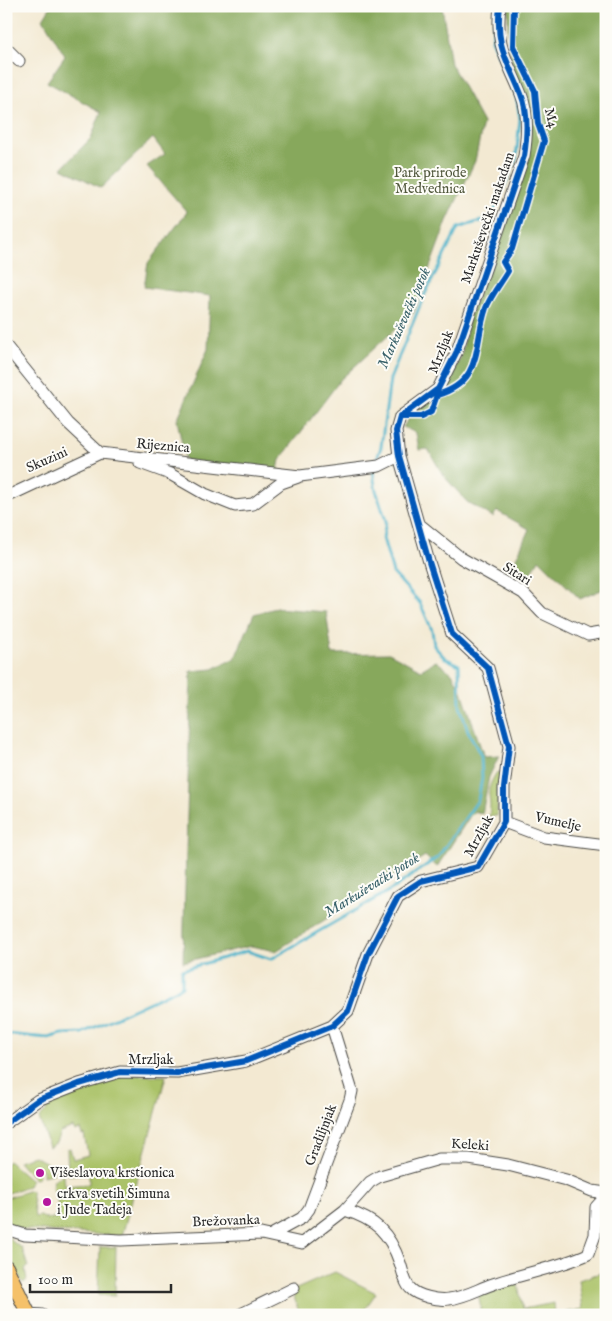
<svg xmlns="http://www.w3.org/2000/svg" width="612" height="1321" font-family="'IM FELL English',serif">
	<rect width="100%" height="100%" fill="#fdfcf7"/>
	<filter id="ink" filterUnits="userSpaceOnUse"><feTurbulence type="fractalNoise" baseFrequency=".02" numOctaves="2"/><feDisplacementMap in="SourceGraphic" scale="10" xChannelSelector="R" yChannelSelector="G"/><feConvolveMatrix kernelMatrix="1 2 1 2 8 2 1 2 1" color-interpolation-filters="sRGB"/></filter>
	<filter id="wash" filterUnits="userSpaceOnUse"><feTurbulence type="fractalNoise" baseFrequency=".0096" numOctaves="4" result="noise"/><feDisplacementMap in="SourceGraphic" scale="20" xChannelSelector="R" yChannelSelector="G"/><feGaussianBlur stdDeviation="1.12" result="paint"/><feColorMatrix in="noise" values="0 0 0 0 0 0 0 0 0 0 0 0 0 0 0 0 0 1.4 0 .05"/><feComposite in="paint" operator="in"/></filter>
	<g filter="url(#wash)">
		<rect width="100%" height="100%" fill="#f3e9d2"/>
		<!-- green -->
		<path fill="#aac267" stroke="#6a7649" d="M497 772 502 774 498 785 497 816H489C493 794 482 795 497 772Z
			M124 1075 166 1076 122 1236 19 1229 6 1224V1198L31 1190 35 1217 41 1216 45 1219 56 1218C60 1210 57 1194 52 1187L54 1180 64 1175 65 1186 89 1184V1174L68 1175 67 1149 70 1148 73 1159 88 1155 84 1134 82 1135 80 1129 75 1131 73 1127 60 1132 56 1143 49 1147 39 1118 47 1111 41 1104 51 1098Z
			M34 1156 47 1163 55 1173 43 1176V1170L39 1169 37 1172 39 1178 34 1179 18 1161Z
			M9 1161 31 1180 28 1186 6 1194V1163Z
			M6 1234 13 1242 22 1248 28 1267 25 1269 27 1280 23 1283 6 1253Z
			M100 1247H116L115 1296 98 1295Z
			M606 1271V1315H482L478 1293 517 1280 523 1309 554 1303 555 1314 583 1309 579 1280Z
			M335 1272 376 1293 361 1315H305L303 1311 299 1312 292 1291Z"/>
		<!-- forest -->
		<path fill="#87a85c" stroke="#596a44" d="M51 6H442L451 64 483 123 475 161 447 221 413 313 341 379 280 460 277 475 186 464 177 420 208 349 210 296 144 287 148 263 187 212 147 166 165 154 153 138 101 188 62 168 91 138 101 112 47 82 65 56 43 19Z
			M508 6H606V588L580 599 539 559 526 583 519 575 510 572 529 529 497 511 493 517 467 502 443 475 428 449 419 450 416 433 403 427 414 410 442 391 461 357 469 318 529 146 508 43Z
			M276 608 326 612 332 654 389 653 421 670 436 661 452 673 462 691 484 757 499 756 489 777 482 814 475 811 470 816 437 867 425 856 276 951 251 946 183 962 191 671 213 669 235 658 254 614Z"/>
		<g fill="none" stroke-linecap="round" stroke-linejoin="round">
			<!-- stream -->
			<path stroke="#48b0c7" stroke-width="3" d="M375 464 381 447 390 379 423 298 458 228 491 218 516 159 520 119 516 95 492 42 494 22
				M6 1034 48 1038 62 1034 82 1033 176 990 182 986V970L247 951 271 959 394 888 438 857 478 800 482 778 481 756 468 731 460 706 459 665 445 658 434 646 432 630 420 603 393 573 383 538 386 521 375 487 373 470"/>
		</g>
	</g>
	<g filter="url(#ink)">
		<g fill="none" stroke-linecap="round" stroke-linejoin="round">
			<!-- minor casing -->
			<g stroke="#494844" stroke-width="13">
				<path id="minor" d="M6 48 19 61
					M6 346 68 423 100 453 300 476 379 466 399 456
					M140 463 170 474 205 494 235 506 253 504 281 483 298 477
					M6 497 100 453
					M419 524 461 558 523 593 542 613 588 635 606 632
					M504 822 544 837 606 845
					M6 1123 38 1100 79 1084 120 1072 177 1073 246 1061 332 1026 348 1011 368 954 398 896 421 881 478 867 504 822V788L509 746 488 668 452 634 429 562 399 456 396 431 400 417 438 389 457 351 524 156C527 137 529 113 521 94 507 59 495 47 500 6
					M345 1210C376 1220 389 1232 400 1263 403 1271 404 1282 410 1288 417 1296 439 1301 449 1299 466 1297 478 1289 493 1284 524 1273 558 1268 588 1254L595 1235 596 1207 606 1196
					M6 1229 25 1235 121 1240 261 1234 302 1243 345 1210 370 1182 380 1176 439 1159H469L508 1165 566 1180 592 1191 606 1193
					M271 1235 302 1218 309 1209 350 1100 352 1091 332 1026
					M29 1314 42 1315
					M239 1315 294 1288"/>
			</g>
			<!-- major casing -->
			<g stroke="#494844" stroke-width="16">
				<path id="major" d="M6 1267 29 1315"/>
			</g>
			<!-- minor -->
			<use href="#minor" stroke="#fff" stroke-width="11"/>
			<!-- major -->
			<use href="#major" stroke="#f5c16b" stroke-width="14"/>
			<!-- cycleway casing -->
			<g stroke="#fdfcf7" stroke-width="9">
				<path id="cycleway" d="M400 417H421L431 412 437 395C484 381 473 346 486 308 491 295 501 283 508 271L503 262 512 249 544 141 538 124 535 91 513 46 514 6
					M6 1123 38 1100 79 1084 120 1072 177 1073 246 1061 332 1026 348 1011 368 954 398 896 421 881 478 867 504 822V788L509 746 488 668 452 634 429 562 399 456 396 431 400 417 438 389 457 351 524 156C527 137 529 113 521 94 507 59 495 47 500 6"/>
			</g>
			<!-- cycleway -->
			<use href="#cycleway" stroke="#0057b8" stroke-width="6"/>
		</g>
	</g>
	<!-- markers -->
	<g fill="#b5179e" stroke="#fdfcf7" stroke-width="2">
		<circle cx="40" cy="1173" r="5"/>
		<circle cx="47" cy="1202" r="5"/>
	</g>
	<g text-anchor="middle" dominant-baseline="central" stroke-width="4" stroke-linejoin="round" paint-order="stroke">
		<!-- street labels -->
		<g font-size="14" fill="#2b2b2b" stroke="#fdfcf7">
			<text transform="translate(551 118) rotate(76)">M4</text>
			<text transform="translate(488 218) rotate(-71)">Markuševečki makadam</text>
			<text transform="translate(441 352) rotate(-68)">Mrzljak</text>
			<text transform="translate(163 446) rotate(5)">Rijeznica</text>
			<text transform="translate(47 460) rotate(-24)">Skuzini</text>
			<text transform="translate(517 574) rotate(32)">Sitari</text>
			<text transform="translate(558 822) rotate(13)">Vumelje</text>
			<text transform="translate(479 836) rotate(-61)">Mrzljak</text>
			<text x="151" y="1060">Mrzljak</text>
			<text transform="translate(321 1135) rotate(-69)">Gradiljnjak</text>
			<text transform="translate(470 1145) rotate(4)">Keleki</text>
			<text transform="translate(226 1221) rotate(-2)">Brežovanka</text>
		</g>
		<!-- park labels -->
		<g font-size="14" fill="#51583d" stroke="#fdfcf7">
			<text x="430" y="173">Park prirode<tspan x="430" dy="16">Medvednica</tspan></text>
		</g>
		<!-- poi labels -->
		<g font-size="14" fill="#2b2b2b" stroke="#fdfcf7" text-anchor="start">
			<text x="50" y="1173">Višeslavova krstionica</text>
			<text x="57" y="1194">crkva svetih Šimuna<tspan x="57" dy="16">i Jude Tadeja</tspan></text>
		</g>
		<!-- water labels -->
		<g font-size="15" font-style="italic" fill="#376069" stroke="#fdfcf7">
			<text transform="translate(404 318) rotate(-66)">Markuševački potok</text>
			<text transform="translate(372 885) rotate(-32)">Markuševački potok</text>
		</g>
	</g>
	<!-- margin -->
	<rect width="612" height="1321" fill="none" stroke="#fdfcf7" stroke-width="25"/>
	<!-- scale -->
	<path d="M30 1284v8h141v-8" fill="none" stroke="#2b2b2b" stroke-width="2.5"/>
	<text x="38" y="1284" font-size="15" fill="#2b2b2b" stroke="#fdfcf7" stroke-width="4" paint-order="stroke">100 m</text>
</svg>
